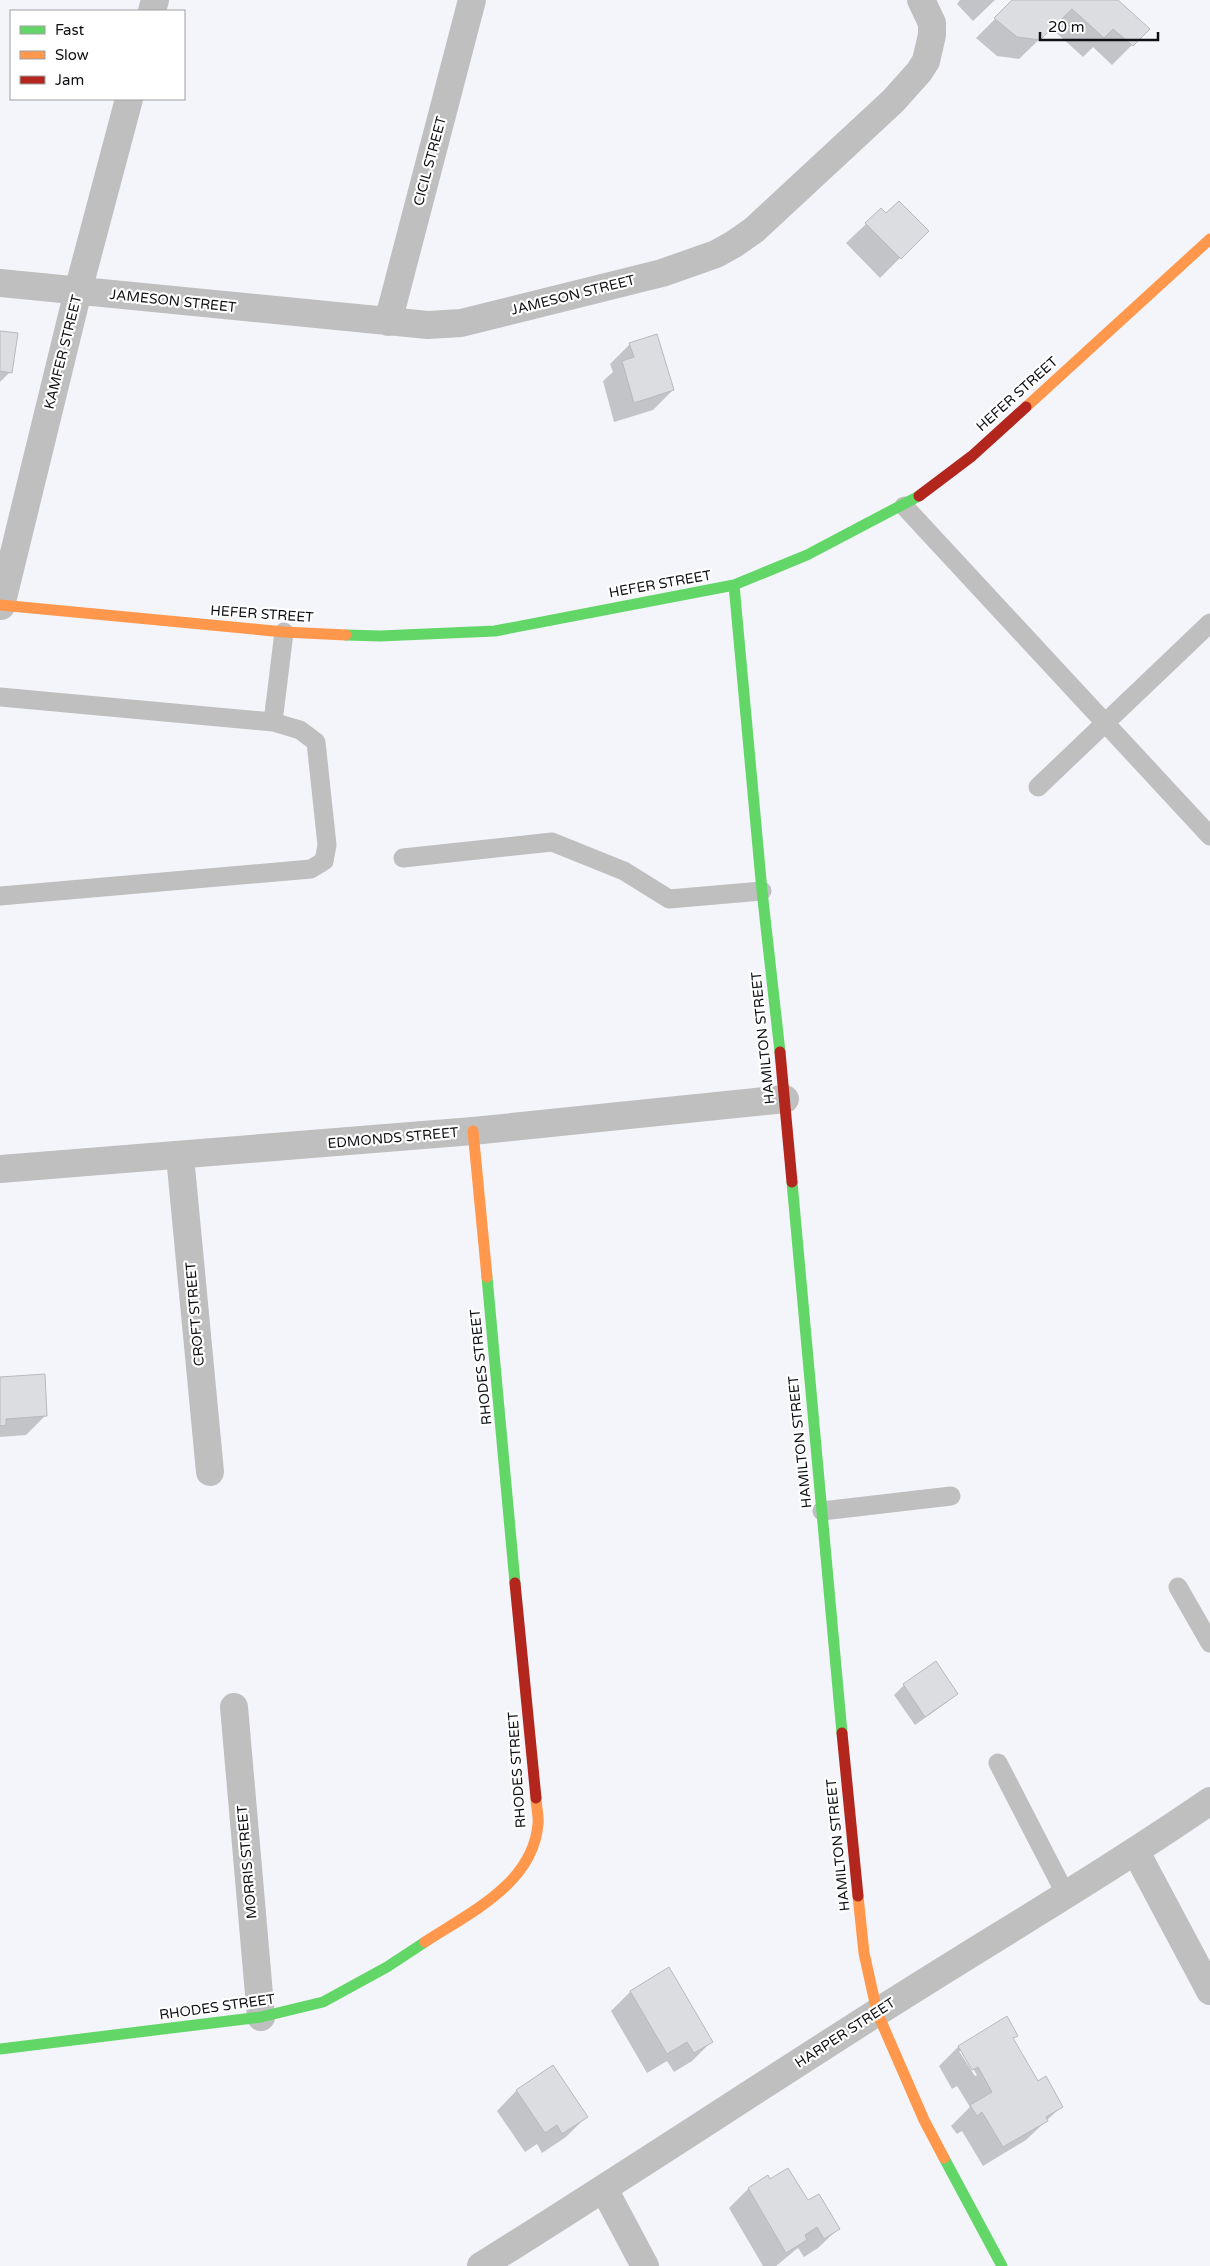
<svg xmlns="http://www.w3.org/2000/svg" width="1210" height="2266" font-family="'Varela Round',sans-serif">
	<rect width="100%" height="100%" fill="#f3f5fa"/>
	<!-- shadow -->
	<path fill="#0003" fill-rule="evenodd" d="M960 0H995L973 21 957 4Z
		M1014 0H1116L1148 29 1112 65 1093 47 1083 57 1051 28 1019 59 997 56 976 38Z
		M886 215 927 231 880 278 846 243 866 224Z
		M0 332 10 372 0 382Z
		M630 344 673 390 653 410 614 422 603 381 613 372 610 364Z
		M0 1379 46 1415 26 1435 0 1437Z
		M936 1663 956 1694 946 1703 915 1725 894 1695 904 1685Z
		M630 1992 711 2042 692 2061 674 2072 667 2061 647 2073 611 2011Z
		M1017 2036 1012 2040 1037 2082 1062 2106 1026 2140 983 2166 962 2131 957 2134 951 2126 970 2107 957 2086 952 2089 939 2066 958 2047ZM959 2051H962L977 2075 975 2076Z
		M552 2067 586 2117 566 2137 542 2153 537 2144 525 2152 497 2111 516 2091Z
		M769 2181 838 2229 818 2248 804 2257 798 2248 776 2266H763L729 2208 748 2189Z"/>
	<!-- building -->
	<path fill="#dcdde1" stroke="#b8b9bc" d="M1012 0H1118L1150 29 1133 46 1113 29 1104 38 1072 9 1040 40 1017 37 994 18Z
		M899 201 929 231 901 259 865 223 881 208 886 213Z
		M0 331 18 333 12 373 0 371Z
		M657 334 674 390 634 403 622 361 634 357 629 343Z
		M45 1374 47 1416 6 1419V1425L0 1426V1377Z
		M936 1661 958 1694 925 1717 903 1684Z
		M669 1967 713 2042 694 2053 687 2042 667 2054 630 1991Z
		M1007 2016 1018 2036 1013 2038 1038 2081 1046 2076 1063 2107 1046 2117 1048 2121 1003 2147 982 2112 977 2116 970 2105 992 2092 978 2067 972 2070 958 2046Z
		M553 2065 588 2117 562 2134 557 2125 545 2133 516 2090Z
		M788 2168 808 2200 819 2194 840 2229 824 2239 817 2227 805 2235 807 2240 786 2253 748 2188 768 2175 770 2179Z"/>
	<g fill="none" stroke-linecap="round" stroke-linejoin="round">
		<!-- lane -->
		<path stroke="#c0bfbf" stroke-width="19" d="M904 506 1210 836
			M0 697 273 722 300 730 316 742 327 845 324 861 311 869 0 896
			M273 722 284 632
			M1038 787 1210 623
			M403 858 552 842 624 871 669 899 762 891
			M822 1511 951 1496
			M1178 1587 1210 1643
			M998 1763 1066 1895"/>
		<!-- street -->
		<path stroke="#c0bfbf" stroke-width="28" d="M152 11 155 0
			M0 283 428 325 461 323 662 273 716 254 734 244 754 230 893 101 919 72 926 61 932 35V23L921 0
			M388 322 472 0
			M1 606 78 291 129 99
			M180 1156 210 1472
			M0 1169 473 1131 785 1099
			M234 1707 261 2017
			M1136 1852 1210 1991
			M604 2189 645 2266
			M481 2266C614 2183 744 2097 876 2013 987 1942 1101 1876 1210 1801"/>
		<!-- fast -->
		<path stroke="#63d668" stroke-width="11" d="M734 585 762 891 780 1052
			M346 635 380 636 495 631 734 585 807 555 919 496
			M792 1182 842 1733
			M487 1277 515 1583
			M0 2049 261 2017 323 2002 387 1967 425 1942
			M944 2158 1002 2266"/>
		<!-- slow -->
		<path stroke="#ff974d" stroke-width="11" d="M1026 407 1210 239
			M0 605 284 632 346 635
			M473 1131 487 1277
			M858 1896 864 1953 877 2012 924 2120 944 2158
			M425 1942C469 1913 533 1884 538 1824 539 1816 536 1806 536 1798"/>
		<!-- jam -->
		<path stroke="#b3261e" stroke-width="11" d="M919 496 972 456 1026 407
			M780 1052 792 1182
			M515 1583 536 1798
			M842 1733 858 1896"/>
	</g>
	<g text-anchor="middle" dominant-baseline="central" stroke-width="4.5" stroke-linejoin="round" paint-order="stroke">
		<!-- street labels -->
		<g font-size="14" fill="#0f1013" stroke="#fff">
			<text transform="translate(430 161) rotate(-75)">CICIL STREET</text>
			<text transform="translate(573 295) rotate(-14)">JAMESON STREET</text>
			<text transform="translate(173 301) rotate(6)">JAMESON STREET</text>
			<text transform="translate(63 352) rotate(-76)">KAMFER STREET</text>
			<text transform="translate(1017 394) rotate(-42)">HEFER STREET</text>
			<text transform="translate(660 584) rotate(-10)">HEFER STREET</text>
			<text transform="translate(262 614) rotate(4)">HEFER STREET</text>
			<text transform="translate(763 1038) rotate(-96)">HAMILTON STREET</text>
			<text transform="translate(393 1138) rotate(-5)">EDMONDS STREET</text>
			<text transform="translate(195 1314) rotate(-95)">CROFT STREET</text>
			<text transform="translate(481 1367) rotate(-96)">RHODES STREET</text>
			<text transform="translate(800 1442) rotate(-96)">HAMILTON STREET</text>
			<text transform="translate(517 1770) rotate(-94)">RHODES STREET</text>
			<text transform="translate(838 1845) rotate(-96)">HAMILTON STREET</text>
			<text transform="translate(247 1862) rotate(-95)">MORRIS STREET</text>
			<text transform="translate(217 2007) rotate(-8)">RHODES STREET</text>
			<text transform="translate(845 2033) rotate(-33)">HARPER STREET</text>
		</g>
	</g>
	<!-- legend -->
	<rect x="10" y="10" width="175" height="90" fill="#ffffff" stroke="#9f9fa1"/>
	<rect x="20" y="26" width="25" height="8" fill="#63d668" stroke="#9f9fa1"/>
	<text x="55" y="35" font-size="15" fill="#0f1013">Fast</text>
	<rect x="20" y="51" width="25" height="8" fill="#ff974d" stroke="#9f9fa1"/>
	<text x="55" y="60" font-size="15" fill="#0f1013">Slow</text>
	<rect x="20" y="76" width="25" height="8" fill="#b3261e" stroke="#9f9fa1"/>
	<text x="55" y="85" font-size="15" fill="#0f1013">Jam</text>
	<!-- scale -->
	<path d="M1040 32v8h118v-8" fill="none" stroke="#0f1013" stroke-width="2.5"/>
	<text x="1048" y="32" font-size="15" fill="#0f1013" stroke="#ffffff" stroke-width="4" paint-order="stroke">20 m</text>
</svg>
